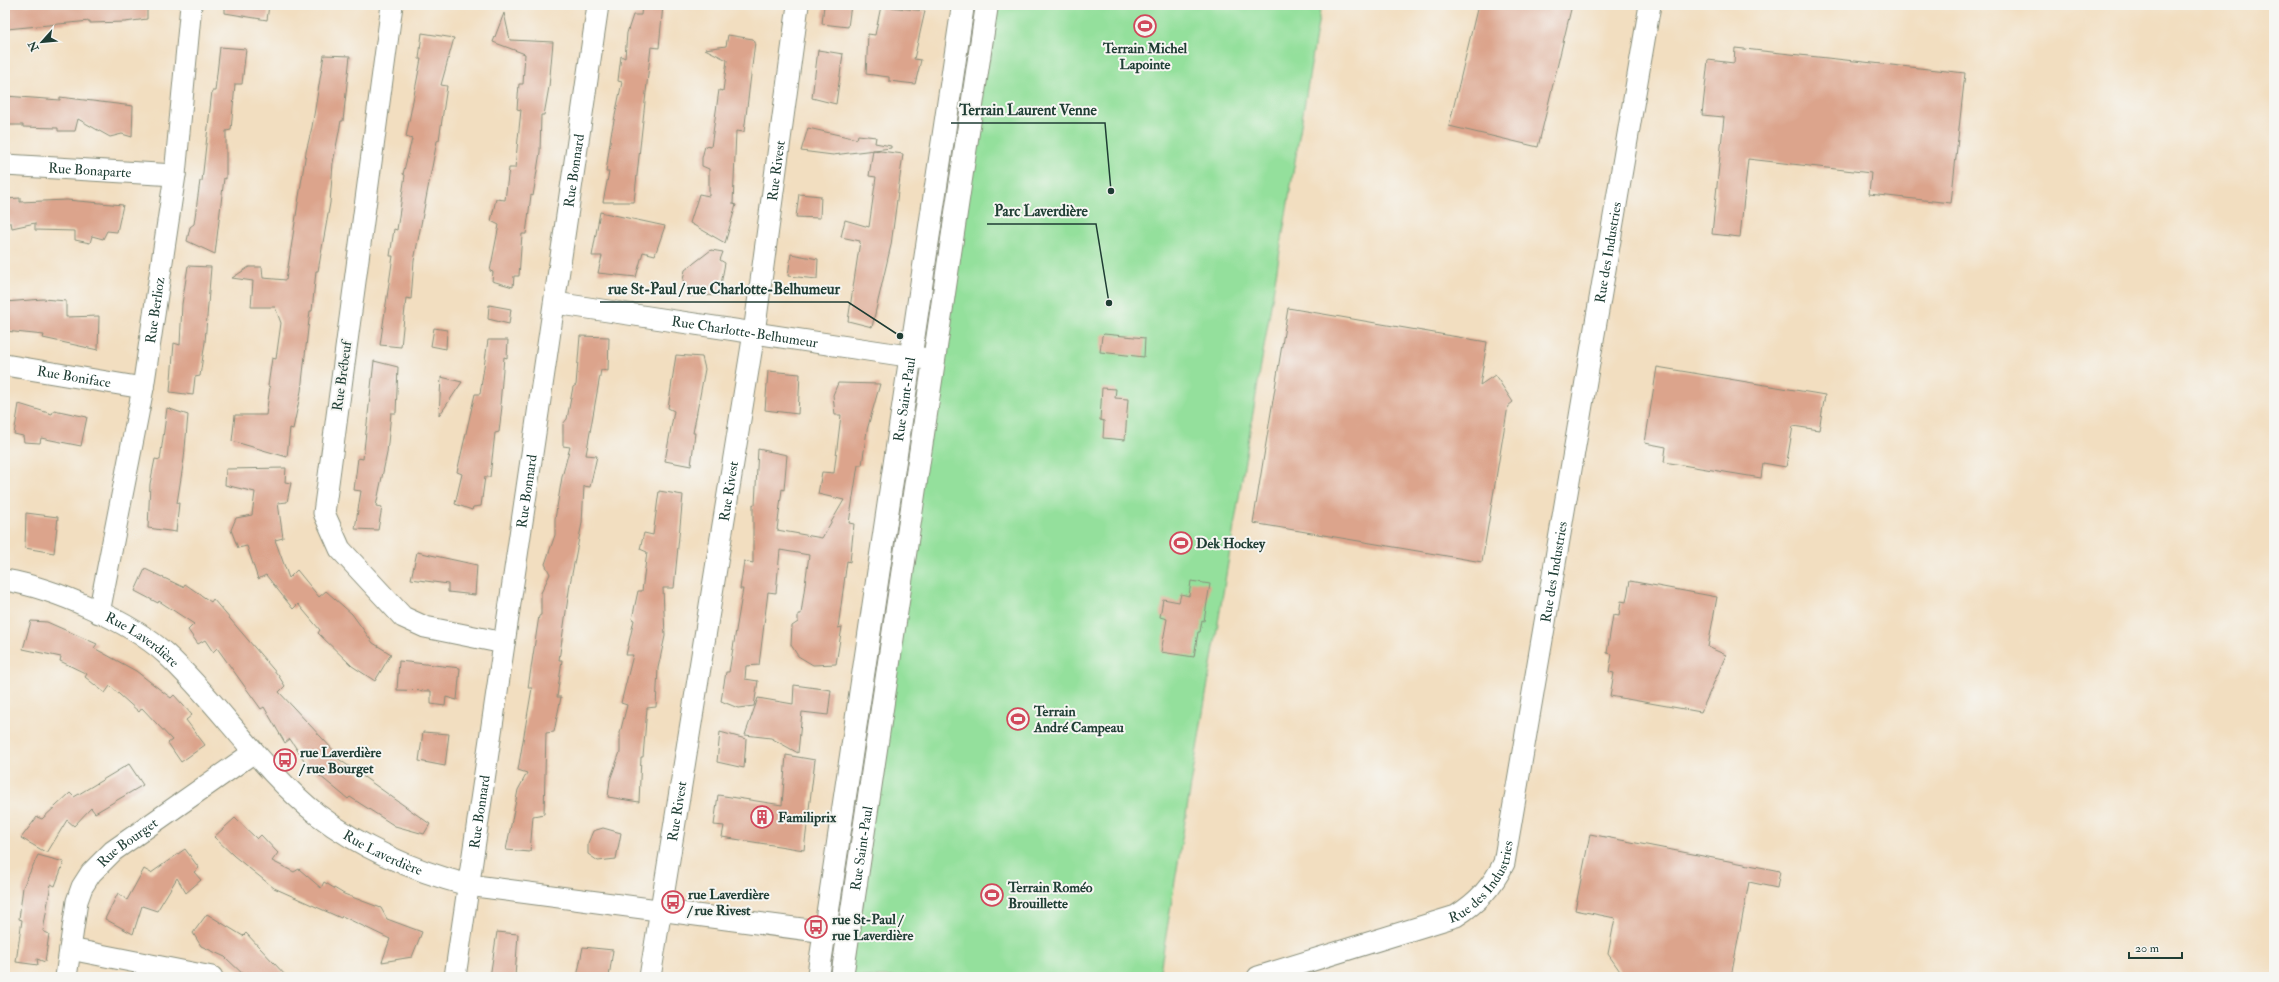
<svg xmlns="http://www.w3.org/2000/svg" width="2279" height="982" font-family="'IM FELL Double Pica',serif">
	<rect width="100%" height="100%" fill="#f6f6f2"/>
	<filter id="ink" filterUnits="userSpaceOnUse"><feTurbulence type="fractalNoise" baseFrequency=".025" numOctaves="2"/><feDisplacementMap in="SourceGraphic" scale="8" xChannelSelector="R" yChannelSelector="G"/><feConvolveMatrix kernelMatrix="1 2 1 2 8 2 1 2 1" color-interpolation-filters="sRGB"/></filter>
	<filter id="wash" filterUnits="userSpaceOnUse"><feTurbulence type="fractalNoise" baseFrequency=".012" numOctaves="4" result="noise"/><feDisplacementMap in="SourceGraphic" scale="16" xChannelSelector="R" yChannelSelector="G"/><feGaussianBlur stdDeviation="0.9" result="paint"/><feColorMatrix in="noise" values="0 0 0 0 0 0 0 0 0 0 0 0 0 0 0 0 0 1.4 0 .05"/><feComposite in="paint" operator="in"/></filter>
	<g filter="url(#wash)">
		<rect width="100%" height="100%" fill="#f2dec0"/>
		<!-- green -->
		<path fill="#94e09c" stroke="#5a8e68" d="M991 5H1321L1159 977H847Z"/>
		<g id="blocks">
			<!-- building -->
			<path fill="#dca48c" d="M5 5H147V19L125 22 90 23V21L7 29Z
				M225 5H269L267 20 225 13Z
				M642 5H663L659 48 651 47 634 202H603L609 172H606L611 135 622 82 618 81 621 56 625 58 627 33 633 15H641Z
				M824 5H851L848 27 822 24Z
				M1478 5H1572L1538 147 1449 126Z
				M881 6 925 11 914 59 921 60 915 84 889 81V77L866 74 868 34 875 35Z
				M504 13 510 40 553 42 549 87 544 115H541L540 152 533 196 531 195 526 234H522L519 276H514L513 287 492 281 493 272 490 271 499 225 491 221 496 199 505 200 509 168H515L521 110 517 109 519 84H523L525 54 493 42Z
				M422 33 454 38 441 85 447 86 439 140 437 141 414 261 411 299 406 298 401 347 380 345 393 256H390L394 229 397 230 405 175 403 174 412 139 406 137 421 59H419Z
				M728 35 753 39 755 42 744 132 736 131 733 204 736 205 725 243 690 223 699 194 709 196V169L702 166V158L705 146 711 147 719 90 723 91 727 60 705 49 726 46Z
				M220 47 246 49 242 84H235L231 130 226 131V179L224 178 215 254 187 241 190 227 194 224 200 181H202L212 91H215Z
				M1735 48 1965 73 1951 203 1869 194 1871 173 1748 159 1740 237 1712 234 1724 117 1702 115 1708 60 1734 63Z
				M818 50 843 54 836 104 812 98Z
				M324 55 350 56 343 121H341L333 163 330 203 318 271H316L312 311H310L301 391 293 429 290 428 287 457 232 441 235 415H266L270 387 268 386 272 358 276 359 281 323 275 307H251L253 281 232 278 249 267H262L263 278 286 280 306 152 312 127Z
				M5 96 60 100V97L133 106 132 137 122 134 110 137 78 119 75 131H58V128L23 127V125H5Z
				M808 128 857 139 858 135 876 137 875 143 891 146V148L833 155 801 151Z
				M873 150 903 154 891 245 872 327 848 321 860 241 841 237 845 220 869 227 876 177 869 176Z
				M799 194 821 196 820 218 796 217Z
				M20 198V202L67 200 123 205 117 232 107 231 103 239 92 236 90 243 75 240V231L35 230V223L12 228 11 223H5V199Z
				M600 212 665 226 655 255 643 252 636 277 598 273 602 256H592Z
				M711 250 723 252 720 260 725 263 719 295 691 296 683 280 685 270Z
				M791 254 818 259 817 279 788 276Z
				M188 266 211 267 205 342 200 376 195 377 193 395 170 392 174 343 180 345 182 304Z
				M43 299 66 301V317L99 316 98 350 43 338 44 335 5 331V302Z
				M489 305 511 309 509 324 488 319Z
				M1288 308 1487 342 1480 385 1495 375 1513 402 1508 406 1482 562 1253 523Z
				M434 328 447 330 446 349 431 346Z
				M1104 334 1145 338 1144 357 1100 352 1102 336Z
				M580 336 609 337 608 371 601 370 586 455 597 456 590 487 584 486 582 523 570 584 559 660H562L557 697H561L554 732 546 733 544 814 533 816 530 852 506 850 518 790 527 773 518 770 532 688H528L539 616 541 615V593L550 574 545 564 555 535V519L562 477 570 447 563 446V424L567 419 573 387 576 385Z
				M488 340H508L507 358 504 357 500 405 502 406 499 432 495 433 490 477H485L481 506 473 507 472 510 455 504 462 474 457 472 475 394H480Z
				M676 355 702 357 705 369 693 433H695L691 466 665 461 674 411 668 408Z
				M374 361 398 367 396 413H391L387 453 376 506 382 507 378 530 355 529 361 491 354 490 358 458 363 459Z
				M1657 367 1825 395 1819 430 1793 426 1786 467 1763 463 1761 478 1664 462 1666 447 1645 443Z
				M768 371 800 374 798 414 765 410Z
				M441 377 462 382 439 416Z
				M838 383 880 384 867 430 862 465H858L849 523 854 524 850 562 847 561 838 628 842 627 836 664 813 665 798 656 791 645 792 626 798 622V614H801L809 555 780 550 776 593 768 592 759 665 746 666 745 679 758 681 754 706 738 708 721 701 726 672H729L743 589H740L744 561 753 563V504L755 505 758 449 787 455 784 490 782 489 777 530 822 538 844 500 818 494 822 472 834 473 841 415H835L833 395Z
				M1102 388 1116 389 1115 398 1128 399 1125 440 1103 438 1104 421 1100 420Z
				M19 404 52 414 54 410 87 417 81 446 41 438 40 443 24 442 23 436 14 434Z
				M167 408 188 415 184 459 177 503H179L176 532 148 528 150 484 155 459 160 460Z
				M286 468 285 482 291 483 287 502 278 503 283 538 275 540 289 578 297 570 319 597 326 591 352 614 373 643 391 654 375 681 352 666 318 633 320 630 298 604 293 609 266 575 258 579 247 546 238 548 231 530 236 518 252 515 255 492 225 485 226 469Z
				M659 491 683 495 674 588H663L665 636 658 668 656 707 647 708 643 757H641L639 802 608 797 610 780 620 752V733L627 705 621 703 633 655H626L634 620 632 619 638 591H642L647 552 640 549 644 533 653 535Z
				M26 513 58 517 54 553 25 548Z
				M417 552 477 565 475 595 448 592V584L411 579Z
				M145 569 183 587 185 584 211 602 213 599 278 675 285 686 279 692 336 753 333 755 430 824 424 834 395 826 350 797 348 799 314 771 312 772 290 739 285 743 264 707 261 709 217 648 213 652 205 640 198 644 188 630 194 624 159 601 158 603 135 591Z
				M1191 581 1210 584 1204 621 1202 620 1200 632H1198L1194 657 1161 652 1167 619 1160 617 1163 599 1179 602 1181 594 1189 596Z
				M1630 581 1717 597 1708 647 1726 655 1701 712 1610 696 1614 673 1609 672 1612 654 1607 653 1613 615 1619 616 1621 601 1626 602Z
				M31 621 47 622 97 644 94 648 136 671 171 698 174 695 192 715 186 720 205 745 181 762 168 743 172 740 142 708 139 712 110 686 105 693 85 677 87 674 60 661 61 657 23 649Z
				M399 661 460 668 457 700 446 697 445 706 431 704V691L397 690Z
				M794 685 831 690 828 715 802 712 798 753 771 738 745 735 758 698 793 704Z
				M423 732 449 734 445 766 419 761Z
				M720 732 746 739 744 768 717 762Z
				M786 755 815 760 804 850 722 837 724 826 714 825 718 795 782 805Z
				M129 764 143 785 95 813 91 808 74 826 67 820 47 853 21 838 37 817 42 819 70 793 74 797Z
				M235 818 257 839 261 835 278 853 272 861 294 872 299 869 321 888 324 882 344 894 381 908 387 919 422 932 412 957 382 962 390 939 342 916 341 918 274 888 234 856 214 837Z
				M603 828 621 833 616 859 598 861 588 854V843L593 831Z
				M1590 834 1780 871 1777 888 1749 882 1731 977H1624L1608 954 1615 918 1575 910Z
				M185 849 199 868 194 872 201 880 186 893 177 878 157 911 142 906 133 934 105 919 118 893 127 900 144 869 151 873Z
				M38 855 64 862 55 886 51 884 43 931 49 934 45 962 37 959 38 965 16 962 22 920 19 919 23 887Z
				M207 914 243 936 246 933 287 977H246L225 957 201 946 193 933Z
				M497 932 518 934 515 977H490Z
				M583 947 613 950 609 977H577Z"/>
		</g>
	</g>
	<g filter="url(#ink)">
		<use href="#blocks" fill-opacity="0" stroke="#888e7a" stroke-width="1"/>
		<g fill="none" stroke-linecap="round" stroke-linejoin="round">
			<!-- minor casing -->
			<g stroke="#888e7a" stroke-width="23">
				<g id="minor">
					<path d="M392 5 324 513 340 549 403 617 425 627 504 643"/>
					<path id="s1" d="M5 165 175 175"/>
					<path id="s2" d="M555 303 934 360"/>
					<path id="s3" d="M5 365 143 388"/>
					<path id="s4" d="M5 580C53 588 130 621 166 654 220 704 260 769 318 815 363 849 415 871 468 885L848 935"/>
					<path id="s5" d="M99 613 143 388 175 175 191 5"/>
					<path d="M70 949 212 977"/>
					<path id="s6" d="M66 977 77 901 82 887 91 873 113 851 254 752"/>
					<path id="s7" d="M455 977 598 5"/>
					<path id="s8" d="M650 977 754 333 798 5"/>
					<path id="s9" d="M1258 977 1456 916C1478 902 1492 887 1504 863L1650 5"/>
				</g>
			</g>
			<!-- tertiary casing -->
			<g stroke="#888e7a" stroke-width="24">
				<g id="tertiary">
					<path id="s10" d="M818 977 963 5"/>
					<path id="s11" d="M842 977 987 5"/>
				</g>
			</g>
			<!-- minor -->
			<use href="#minor" stroke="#fff" stroke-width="21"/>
			<!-- tertiary -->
			<use href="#tertiary" stroke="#fff" stroke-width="22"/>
		</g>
	</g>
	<!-- icons -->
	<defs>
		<g id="stadium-ring" transform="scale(1.15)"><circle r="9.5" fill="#f6f6f2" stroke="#d1495b" stroke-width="1.5"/><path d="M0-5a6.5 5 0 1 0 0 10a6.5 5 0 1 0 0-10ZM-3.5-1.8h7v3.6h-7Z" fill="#d1495b"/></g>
		<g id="bus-ring" transform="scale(1.15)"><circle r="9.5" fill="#f6f6f2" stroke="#d1495b" stroke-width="1.5"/><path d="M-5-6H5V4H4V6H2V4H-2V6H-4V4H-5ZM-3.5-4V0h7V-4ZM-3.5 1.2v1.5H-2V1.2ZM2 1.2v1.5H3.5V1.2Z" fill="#d1495b"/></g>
		<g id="building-ring" transform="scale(1.15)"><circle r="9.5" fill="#f6f6f2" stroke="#d1495b" stroke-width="1.5"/><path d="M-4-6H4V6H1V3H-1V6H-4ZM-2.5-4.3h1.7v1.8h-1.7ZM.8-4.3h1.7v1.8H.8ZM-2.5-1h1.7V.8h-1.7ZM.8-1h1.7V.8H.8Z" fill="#d1495b"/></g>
	</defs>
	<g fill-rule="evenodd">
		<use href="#stadium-ring" x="1145" y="26"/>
		<use href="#stadium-ring" x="1181" y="543"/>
		<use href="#stadium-ring" x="1018" y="719"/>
		<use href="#bus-ring" x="285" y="760"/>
		<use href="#building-ring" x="762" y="817"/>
		<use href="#stadium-ring" x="992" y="895"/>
		<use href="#bus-ring" x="673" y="902"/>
		<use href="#bus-ring" x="816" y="927"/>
	</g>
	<g text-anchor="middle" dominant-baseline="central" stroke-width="4" stroke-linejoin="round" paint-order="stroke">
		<!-- poi labels -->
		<g font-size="14" font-weight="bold" fill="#1f3d34" stroke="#f6f6f2" text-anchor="start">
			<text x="1145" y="48" text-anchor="middle">Terrain Michel<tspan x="1145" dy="16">Lapointe</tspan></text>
			<text x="1196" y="543">Dek Hockey</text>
			<text x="1034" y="711">Terrain<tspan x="1034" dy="16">André Campeau</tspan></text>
			<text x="300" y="752">rue Laverdière<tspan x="300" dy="16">/ rue Bourget</tspan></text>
			<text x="778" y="817">Familiprix</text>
			<text x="1008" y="887">Terrain Roméo<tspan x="1008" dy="16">Brouillette</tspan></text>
			<text x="688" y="894">rue Laverdière<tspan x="688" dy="16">/ rue Rivest</tspan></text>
			<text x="832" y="919">rue St-Paul /<tspan x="832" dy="16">rue Laverdière</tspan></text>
		</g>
		<!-- street labels -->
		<g font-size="14" fill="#1f3d34" stroke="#f6f6f2">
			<text stroke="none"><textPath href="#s1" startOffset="85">Rue Bonaparte</textPath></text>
			<text stroke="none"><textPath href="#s7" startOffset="815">Rue Bonnard</textPath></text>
			<text stroke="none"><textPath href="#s8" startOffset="816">Rue Rivest</textPath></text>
			<text stroke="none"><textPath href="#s9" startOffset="899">Rue des Industries</textPath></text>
			<text stroke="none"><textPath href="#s5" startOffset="308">Rue Berlioz</textPath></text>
			<text stroke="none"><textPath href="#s2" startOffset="192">Rue Charlotte-Belhumeur</textPath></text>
			<text stroke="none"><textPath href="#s3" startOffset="70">Rue Boniface</textPath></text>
			<text transform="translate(342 376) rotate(-82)">Rue Brébeuf</text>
			<text stroke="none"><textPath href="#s10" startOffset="584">Rue Saint-Paul</textPath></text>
			<text stroke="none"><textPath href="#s7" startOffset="491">Rue Bonnard</textPath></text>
			<text stroke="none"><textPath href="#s8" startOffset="492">Rue Rivest</textPath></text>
			<text stroke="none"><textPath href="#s9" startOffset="575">Rue des Industries</textPath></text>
			<text stroke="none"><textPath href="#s4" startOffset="151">Rue Laverdière</textPath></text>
			<text stroke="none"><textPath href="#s7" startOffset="167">Rue Bonnard</textPath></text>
			<text stroke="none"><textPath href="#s8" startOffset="168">Rue Rivest</textPath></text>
			<text stroke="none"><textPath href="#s6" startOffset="156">Rue Bourget</textPath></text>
			<text stroke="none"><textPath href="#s11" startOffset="130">Rue Saint-Paul</textPath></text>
			<text stroke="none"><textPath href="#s4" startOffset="476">Rue Laverdière</textPath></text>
			<text stroke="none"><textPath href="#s9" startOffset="251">Rue des Industries</textPath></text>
		</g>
	</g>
	<!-- callouts -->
	<path fill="none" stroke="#1f3d34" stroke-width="1.5" d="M1111 191L1105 123H951M1109 303L1096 224H987M900 336L848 302H600"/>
	<g fill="#1f3d34" stroke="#f6f6f2" stroke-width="1.5">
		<circle cx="1111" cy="191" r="4"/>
		<circle cx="1109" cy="303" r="4"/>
		<circle cx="900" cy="336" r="4"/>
	</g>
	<g font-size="15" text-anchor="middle" font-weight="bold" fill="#1f3d34" stroke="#f6f6f2" stroke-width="4" stroke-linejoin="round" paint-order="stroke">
		<text x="1028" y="115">Terrain Laurent Venne</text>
		<text x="1041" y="216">Parc Laverdière</text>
		<text x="724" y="294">rue St-Paul / rue Charlotte-Belhumeur</text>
	</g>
	<!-- margin -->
	<rect width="2279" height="982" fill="none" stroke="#f6f6f2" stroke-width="20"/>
	<!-- north arrow -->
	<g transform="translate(42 42) rotate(243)" stroke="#f6f6f2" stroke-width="3" paint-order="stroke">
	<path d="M0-3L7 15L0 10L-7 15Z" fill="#1f3d34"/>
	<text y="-6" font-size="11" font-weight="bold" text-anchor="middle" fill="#1f3d34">N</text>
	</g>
	<!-- scale -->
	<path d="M2129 952v6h53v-6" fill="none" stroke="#1f3d34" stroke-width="2"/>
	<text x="2135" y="952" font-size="12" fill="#1f3d34" stroke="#f6f6f2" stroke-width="3" paint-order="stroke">20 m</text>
</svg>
